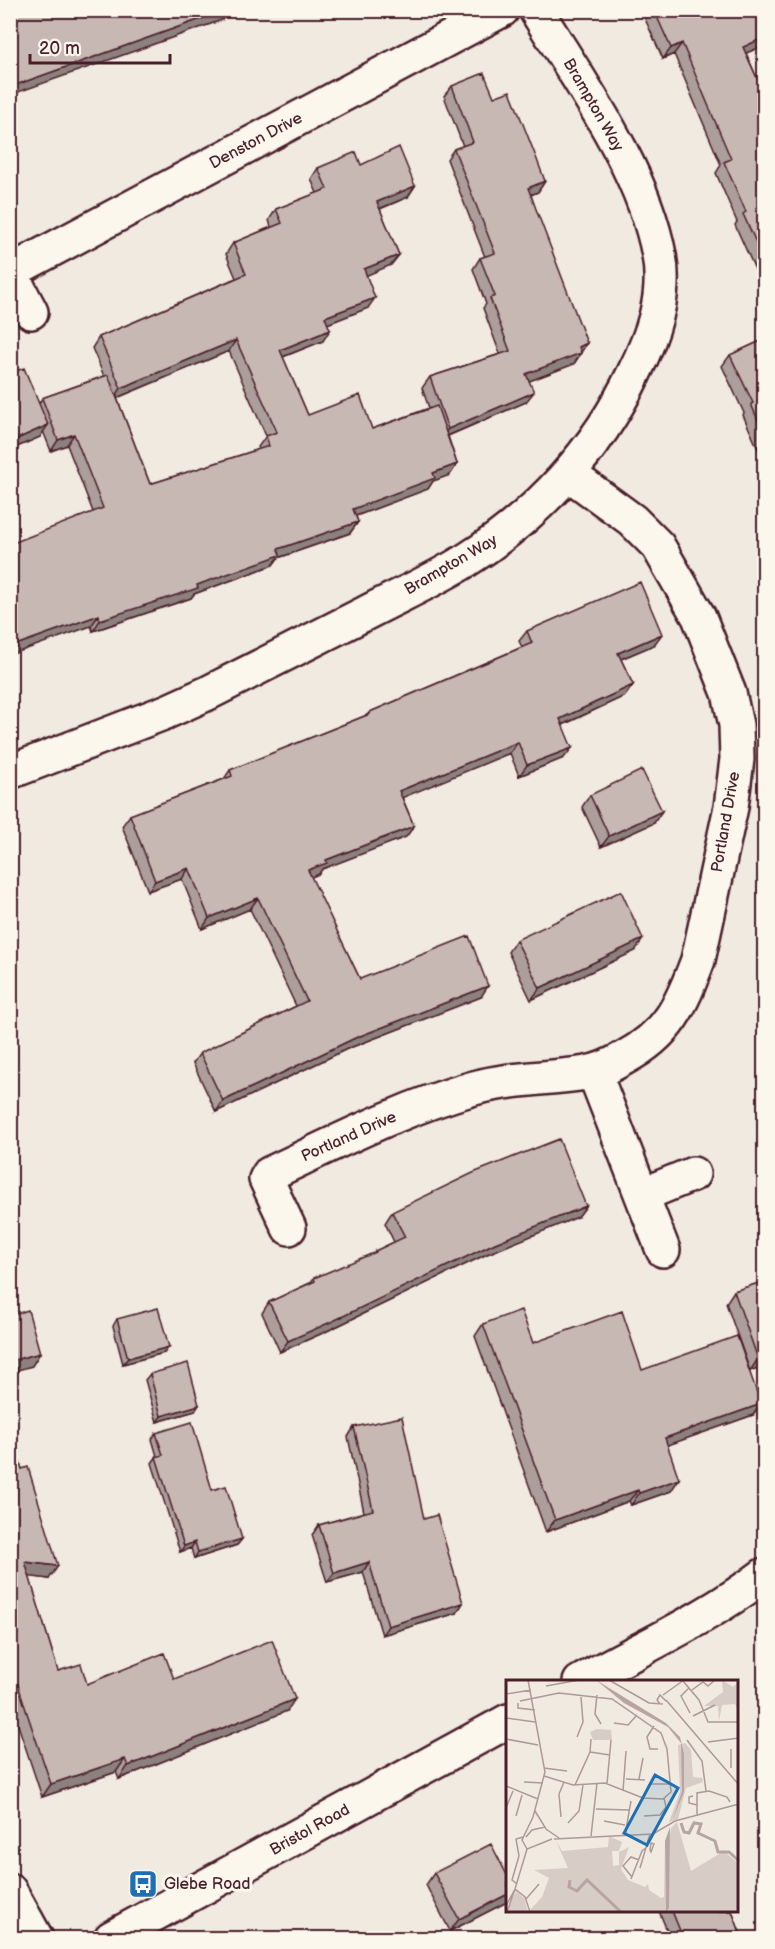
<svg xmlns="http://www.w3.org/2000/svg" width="775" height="1949" font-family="'Balsamiq Sans',sans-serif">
	<rect width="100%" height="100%" fill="#f0eae0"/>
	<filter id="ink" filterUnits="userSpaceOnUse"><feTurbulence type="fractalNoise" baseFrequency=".0167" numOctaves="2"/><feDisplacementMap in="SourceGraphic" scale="12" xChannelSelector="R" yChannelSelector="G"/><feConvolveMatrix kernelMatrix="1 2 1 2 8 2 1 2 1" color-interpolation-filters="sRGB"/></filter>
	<g filter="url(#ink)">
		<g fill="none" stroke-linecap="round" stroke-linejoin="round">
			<!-- minor casing -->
			<g stroke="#4a1f2b" stroke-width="38">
				<path id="minor" d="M31 312 10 272 502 10
					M10 772 166 712 208 693C260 667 312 640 364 614 398 596 433 581 465 561 538 515 597 451 634 373 652 337 667 296 659 255 643 169 581 84 536 10
					M594 1072 663 1250
					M642 1195 693 1174
					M289 1228 266 1179 269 1174C335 1143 402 1108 474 1088 510 1078 549 1079 586 1073 600 1071 612 1065 624 1058 669 1034 681 1006 698 960L731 807 737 759 736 725 729 693 699 617 658 546 632 520 569 474
					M10 1891 36 1938"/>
			</g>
			<!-- secondary casing -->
			<g stroke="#4a1f2b" stroke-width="38">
				<path id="secondary" d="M580 1682C641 1648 708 1618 764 1575
					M111 1938 508 1721"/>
			</g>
			<!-- minor -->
			<use href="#minor" stroke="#fbf7ec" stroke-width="33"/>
			<!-- secondary -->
			<use href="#secondary" stroke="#fbf7ec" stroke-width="33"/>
		</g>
		<!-- wall -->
		<path fill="#ac9e9a" stroke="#4a1f2b" stroke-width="1.5" fill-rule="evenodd" d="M641 10H765V45L746 53 765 96V294L757 277 758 276 735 225 737 222 716 173 721 165 674 54 663 59Z
			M452 86 494 97 545 181 538 192 531 195 581 353 574 364 529 381 526 402 448 436 457 464 450 475 433 481 428 489 356 516 358 522 350 533 278 558 273 565 194 594 191 598 93 631 91 626 93 512 67 445 51 451 43 431 40 437 10 450V364L14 372 39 404 42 398 104 376 92 348 99 337 236 278 226 254 233 243 271 227 269 220 276 209 317 193 311 179 318 168 361 165 408 197 380 209 399 255 391 265 366 275 368 308 327 324 323 341 283 357 308 415 372 429 429 408 422 388 430 377 500 354 483 308 486 304 473 269 480 258 485 257 447 159 454 149 463 146 444 96ZM229 351 266 436 258 447 259 449 150 484 117 398Z
			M765 339V465L743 415 744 413 722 366 730 355Z
			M527 631 654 645 621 659 633 685 625 696 563 725 564 758 519 776 510 753 402 797 414 826 406 837 322 869 319 874 311 877 360 979 481 997 347 1049 216 1112 193 1063 200 1053 296 1006 250 909 202 929 182 879 148 891 122 826 130 815 224 779 230 770 367 715 370 712 522 647 519 641Z
			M590 795 654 823 601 847 582 807Z
			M516 940 635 951 531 1000 508 952Z
			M586 1206 578 1217 487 1254 325 1332 280 1352 262 1313 269 1302 310 1283 314 1278 373 1254 375 1251 394 1242 385 1223 392 1212Z
			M765 1281V1365L750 1371 726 1303 734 1291Z
			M117 1319 164 1353 123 1364 113 1326Z
			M483 1324 533 1343 642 1370 753 1415 667 1445 671 1491 631 1505 629 1501 546 1532 475 1336Z
			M150 1374 195 1411 157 1422 145 1380Z
			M354 1427 424 1519 457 1613 382 1635 363 1572 327 1582 312 1535 319 1525 364 1512 348 1437Z
			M10 1428 49 1579 29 1576 58 1671 87 1684 174 1679 287 1711 119 1779 116 1772 42 1797 10 1701Z
			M156 1433 212 1490 242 1539 237 1545 194 1559 191 1548 180 1552 152 1463 157 1456 152 1439Z
			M434 1873 508 1877V1900L507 1902 450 1931 426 1885Z
			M659 1911H732L742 1938H670Z"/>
		<!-- shaded-wall -->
		<path fill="#8c817d" stroke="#4a1f2b" stroke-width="1.5" d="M226 10H229L222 20 10 95V87Z
			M765 37V45L735 58 743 47Z
			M682 43 674 54 663 59 671 48Z
			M545 181 538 192 521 198 528 188Z
			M415 186 408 197 369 213 377 202Z
			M399 255 391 265 356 280 364 269Z
			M375 298 368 308 317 328 325 317Z
			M330 330 323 341 272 361 280 350Z
			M236 340 229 351 114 399 121 388Z
			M587 343 574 364 519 385 526 374Z
			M534 392 526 402 440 439 448 429Z
			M48 425 40 437 10 450V442Z
			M74 434 67 445 51 451 58 440Z
			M457 464 450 475 433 481 428 489 345 520 353 509 433 473Z
			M358 522 350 533 278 558 273 565 194 594 191 598 93 631 100 620 197 585 278 549Z
			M99 615 91 626 10 655V647Z
			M662 634 654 645 611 663 618 653Z
			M633 685 625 696 553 729 560 719Z
			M518 742 510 753 392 802 399 791Z
			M572 748 564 758 519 776 527 765Z
			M662 811 654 823 601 847 609 836Z
			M414 826 406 837 322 869 319 874 301 881 308 870 326 860Z
			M189 868 182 879 148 891 155 881Z
			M258 898 250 909 202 929 209 918Z
			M643 939 635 951 531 1000 540 988Z
			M488 986 481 997 347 1049 216 1112 223 1101 355 1038Z
			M586 1206 578 1217 487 1254 325 1332 280 1352 288 1341 495 1243Z
			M169 1347 164 1353 123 1364 128 1358Z
			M40 1353 32 1366 10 1372V1361Z
			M765 1357V1365L750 1371 758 1359Z
			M761 1404 753 1415 657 1449 665 1438Z
			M199 1405 195 1411 157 1422 161 1416Z
			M679 1479 671 1491 631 1505 639 1493Z
			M638 1490 629 1501 546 1532 555 1520Z
			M242 1539 237 1545 194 1559 198 1552Z
			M195 1542 191 1548 180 1552 184 1546Z
			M25 1562 58 1566 49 1579 16 1575Z
			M369 1562 363 1572 327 1582 334 1573Z
			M463 1603 457 1613 382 1635 388 1626Z
			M295 1699 287 1711 119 1779 128 1766Z
			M125 1759 116 1772 42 1797 51 1784Z
			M508 1894V1900L507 1902 450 1931 459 1919Z"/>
		<!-- building -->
		<path fill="#c8b8b3" stroke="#4a1f2b" stroke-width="1.5" d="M10 10H226L10 87Z
			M654 10H765V37L743 47 765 96V262L743 214 746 212 724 162 731 159 682 43 671 48Z
			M484 73 494 97 510 91 536 157 545 181 528 188 587 343 579 347 581 353 526 374 534 392 448 429 430 377 510 351 490 298 495 296 480 258 495 253 454 149 473 142 452 86Z
			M399 147 415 186 377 202 399 255 364 269 375 298 325 317 330 330 280 350 308 415 360 395 372 429 437 406 457 464 433 473 435 478 353 509 358 522 278 549 280 555 197 585 198 588 100 620 99 615 10 647V544L103 508 74 434 58 440 42 398 108 375 150 484 269 446 266 436 277 432 236 340 121 388 99 337 246 274 233 243 282 223 276 209 327 189 318 168 356 152 361 165Z
			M765 339V436L751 404 753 403 730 355Z
			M10 364 14 372 24 368 48 425 10 442Z
			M640 582 662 634 618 653 633 685 560 719 572 748 527 765 518 742 399 791 414 826 326 860 327 863 308 870 360 979 469 936 488 986 355 1038 223 1101 200 1053 307 1001 258 898 209 918 189 868 155 881 130 815 232 776 230 770 370 714V712L532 643 527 631Z
			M642 770 662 811 609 836 590 795Z
			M621 891 643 939 540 988 516 940Z
			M559 1139 586 1206 495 1243 333 1321 288 1341 269 1302 315 1281 314 1278 376 1252 375 1251 405 1237 392 1212 473 1173Z
			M765 1281V1357L758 1359 734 1291Z
			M158 1308 169 1347 128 1358 117 1319Z
			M28 1310 40 1353 10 1361V1316Z
			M521 1310 533 1343 622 1311 642 1370 737 1336 761 1404 665 1438 679 1479 639 1493 638 1490 555 1520 483 1324Z
			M188 1363 199 1405 161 1416 150 1374Z
			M402 1417 424 1519 437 1515 463 1603 388 1626 369 1562 334 1573 319 1525 373 1510 354 1427Z
			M192 1422 212 1490 226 1486 242 1539 198 1552 195 1542 184 1546 156 1457 163 1455 156 1433Z
			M10 1428 22 1469 28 1467 58 1566 25 1562 58 1671 81 1664 87 1684 164 1653 174 1679 272 1640 295 1699 128 1766 125 1759 51 1784 27 1713 10 1659Z
			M491 1844 508 1877V1894L459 1919 434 1873Z
			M672 1911H732L742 1938H683Z"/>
	</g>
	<!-- icons -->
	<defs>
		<g id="bus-square" transform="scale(1.5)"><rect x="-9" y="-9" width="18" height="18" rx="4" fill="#1f6fb2" stroke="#fbf7ec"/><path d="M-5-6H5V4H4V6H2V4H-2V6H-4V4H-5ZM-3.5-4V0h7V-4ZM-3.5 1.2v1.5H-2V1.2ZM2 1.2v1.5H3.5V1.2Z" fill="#fff"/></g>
	</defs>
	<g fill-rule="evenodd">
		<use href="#bus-square" x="143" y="1884"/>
	</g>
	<g text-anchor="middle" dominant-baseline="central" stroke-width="6" stroke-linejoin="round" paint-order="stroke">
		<!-- street labels -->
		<g font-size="16" fill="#4a1f2b" stroke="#fbf7ec">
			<text transform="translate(593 105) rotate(60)">Brampton Way</text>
			<text transform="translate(256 141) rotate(-28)">Denston Drive</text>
			<text transform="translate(451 565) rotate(-30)">Brampton Way</text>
			<text transform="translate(726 822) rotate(-80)">Portland Drive</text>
			<text transform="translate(349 1137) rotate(-24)">Portland Drive</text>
			<text transform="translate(310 1830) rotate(-29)">Bristol Road</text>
		</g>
		<!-- poi labels -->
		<g font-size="16" fill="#4a1f2b" stroke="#fbf7ec" text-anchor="start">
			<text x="164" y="1884">Glebe Road</text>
		</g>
	</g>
	<!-- overview -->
	<g transform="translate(506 1680)">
		<rect width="232" height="232" fill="#f0eae0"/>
		<path d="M216 0 227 7 232 2V30L229 24 216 25 213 41 212 26H198L217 12ZM91 49 105 50 106 60H87L84 52ZM179 63 185 70 187 97 196 98 197 102 180 108 172 139 163 142 174 112 172 65ZM171 142 185 191 218 171 232 183V232H161L163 162 165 148ZM103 156 116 162 113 171H106L107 186 113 185V172L123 167 115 189 122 200 139 207 142 204 143 210 155 218 158 217 159 161 160 232H26L24 230 36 217 43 198 28 190 62 188 50 161 56 171 102 167ZM10 211 18 218 22 232H0Z" fill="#d8ccc6"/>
		<path d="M90 0 160 43 174 57 178 74V112L167 139 176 111 175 63 162 47 118 23ZM164 147 163 228 160 232 159 161Z" fill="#b8a4a2"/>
		<path fill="none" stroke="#b8a4a2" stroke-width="3" d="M175 143 178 152 183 153 188 143 195 144 192 153 209 161 212 172H223L233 181M64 200 63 207 71 211 81 200 115 232"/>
		<path fill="none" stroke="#ae9998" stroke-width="1.5" d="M103 0 143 23 157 24M177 1 193 20 202 42H233M40 6 73 0M183 8 175 16 184 33M186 10 197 2 202 6 209 0M0 14 25 10M91 15 89 34 95 44M157 15 178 0M160 20 233 105M14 21 53 13 106 19 155 53 161 69 165 112 157 119 137 118 99 103 67 105 38 96M12 23V28L29 30M154 24 151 20 154 15 160 21M187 36 209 25M0 38 29 42M108 43 122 45 131 35M148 46 141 57 144 69H152M71 57 77 42 75 17M0 59 32 65M181 60 196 81 200 111M202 62 233 58M225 69V88M84 72 104 75M38 88 61 91M120 99 139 100M133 99 137 78M18 102 37 103M101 104 105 60M144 104H164M69 105 84 72 85 59M0 106 32 119M117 111 120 71M187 116 183 117V123L191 125M0 128 7 111M90 129 123 130M29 131 40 149 53 158M10 136 16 115M138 136 154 135 160 127 158 118M191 136V113L203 111 221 117 224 122M55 137 53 114 58 102M98 141 119 145M62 143 73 131 77 105M119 155 125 121M85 156 91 103M20 157 26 150 39 147M48 159 147 154 169 141 233 124M145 163 148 164 145 172 144 170ZM21 169 16 160 27 137 39 92 22 0M134 188 144 154M126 197 117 186 125 177 133 180M125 199 136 171 142 166M11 204 6 200 13 176 10 159 17 157M20 219 33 204M0 226 9 209 21 169 46 159M1 232 9 209 19 217 24 232"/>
		<path fill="#1f6fb2" fill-opacity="0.15" stroke="#1f6fb2" stroke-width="3" d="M149 95 172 108 141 165 118 153Z"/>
		<rect width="232" height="232" fill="none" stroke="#4a1f2b" stroke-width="3"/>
	</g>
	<!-- margin -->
	<rect width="775" height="1949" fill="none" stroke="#fbf7ec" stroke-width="36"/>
	<rect x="18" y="18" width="739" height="1913" fill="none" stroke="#4a1f2b" stroke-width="2" filter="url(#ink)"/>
	<!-- scale -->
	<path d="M30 54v9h140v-9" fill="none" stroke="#4a1f2b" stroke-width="3"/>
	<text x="39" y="54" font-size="18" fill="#4a1f2b" stroke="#fbf7ec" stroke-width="4.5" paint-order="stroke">20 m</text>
</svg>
